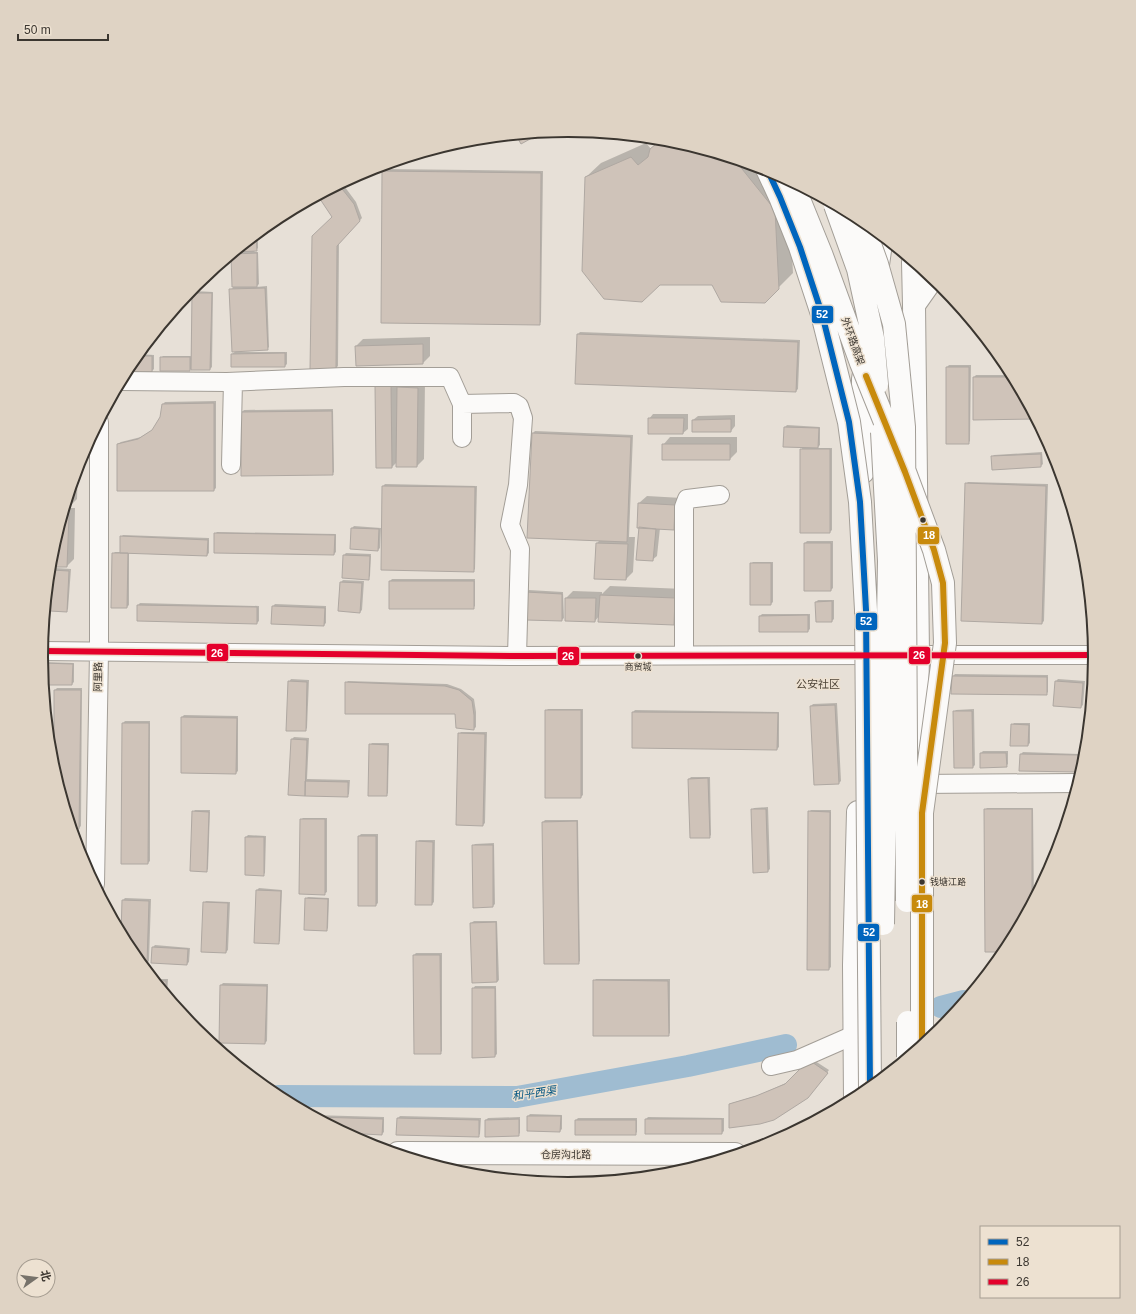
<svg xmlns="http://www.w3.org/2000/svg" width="1136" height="1314" font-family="Helvetica,'Noto Sans SC',sans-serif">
	<rect width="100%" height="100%" fill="#e7e0d7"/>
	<!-- shadow -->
	<path fill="#0003" d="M661 139 671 140 769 170 789 195 793 273 764 302 713 284 586 177 601 163 646 143 651 149Z
		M386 169 543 171 541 322 539 324 383 171Z
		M342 183 356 202 362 218 339 243 338 366 336 368 337 214 333 215 319 196Z
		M258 233V248L254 252H258L259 284 256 287 267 286 269 347 267 349 242 350V352H287V364L285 366 232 354 236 351 230 290 233 288 232 254Z
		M211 272V279L209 281H199Z
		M195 291 213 292 212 367 210 369 161 370V358L163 356H191L193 293Z
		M580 332 800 340 798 389 796 391 576 383 578 334Z
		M430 337V356L423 363 357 365 356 346 363 339Z
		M138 354 154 355V369L152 371H127L130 364Z
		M949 365H971L970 441 968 443 947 367Z
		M976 375H1012L1035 418 974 377Z
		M398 379V388L405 381H425L424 459 417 466 398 461 392 467 376 386Z
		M216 401V488L214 490 118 444 121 442 141 437 154 429 161 418 163 404 165 402Z
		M333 409 334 472 332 474 242 412 244 410Z
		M653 414H688V429L683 433 649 419Z
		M735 415V426L731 431 693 420 698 416Z
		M787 425 820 427V445L817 448H832V530L830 532H801V450L803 447 785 427Z
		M535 431 633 435 629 537H635L633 572 626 579 597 543 600 540 533 433Z
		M670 437H737V452L730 459 663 445Z
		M1042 452 1043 464 1041 466 992 457 994 455Z
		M78 467 77 499 68 508H75L74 559 67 566H50L51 554Z
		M968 482 1048 484 1044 621 1042 623 966 484Z
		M385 484 477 486 475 569 473 571 383 486Z
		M647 496 682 498 680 522 673 529 660 528 657 556 652 560 640 527H638L639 503Z
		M354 526 381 528 380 548 378 550 352 528Z
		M217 532 336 534V552L334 554 215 534Z
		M123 535 209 538V553L207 555 129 552V605L127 607 113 554 115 552H121V537Z
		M807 541H833V588L831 590 805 543Z
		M346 553 371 554 370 576 368 578 344 555Z
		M753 562H773V602L771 604 751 564Z
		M55 568 71 569 68 609 66 611 50 610V619L48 621H45L46 605H51L53 570Z
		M392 579H475V606L473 608H390V581Z
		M343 580 364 581 362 610 360 612 341 582Z
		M610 586 685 589 684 614 674 624 600 615 595 621 566 598 573 591 602 592V594Z
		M529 590 563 592 564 618 562 620 527 592Z
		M818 600H834V619L832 621 816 602Z
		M140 603 259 606V621L257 623 138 605Z
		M275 604 326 606V623L324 625 273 606Z
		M762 614H810V629L808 631H760V616Z
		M41 662 74 663V682L72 684H44Z
		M955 674 1048 675V692L1046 694 953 676Z
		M291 679 309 680 307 728 305 730 289 682Z
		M1058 679 1085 681 1083 705 1081 707 1056 681Z
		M348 681 447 684 461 689 474 699 476 712V727L474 729 456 713 346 683Z
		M57 688H82L81 826 78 829 72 828 55 771V690Z
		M837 703 841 781 839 783 811 706 813 704Z
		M548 709H583V795L581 797H546V711Z
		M974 709 975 765 973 767 954 712 956 710Z
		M635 710 779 712V747L777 749 633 712Z
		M184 715 238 716V771L236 773 182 717Z
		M125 721H150V861L148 863H122L123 723Z
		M1014 723H1030V743L1028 745 1012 725Z
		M461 732H487L485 823 483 825 459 734Z
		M294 737 309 738 307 779 350 780 349 794 347 796 289 794 292 739Z
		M372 743H389L388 793 386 795 370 745Z
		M983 751H1008V764L1006 766 981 753Z
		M1023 752 1079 754V769L1077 771 1021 754Z
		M691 777H710L711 835 709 837 689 779Z
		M768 807 770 869 768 871 752 810 754 808Z
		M987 808H1033L1034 898 1006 951 985 810Z
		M195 810H210L208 869 206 871 193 812Z
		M811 810H831V967L829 969 809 812Z
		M303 818H327V892L324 894 301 820Z
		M545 820H578L580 961 578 963 543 822Z
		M72 830H79V853Z
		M361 834H378V903L376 905H359V836Z
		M248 835 266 836 265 873 263 875 246 837Z
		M419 840H435L434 902 432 904 417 842Z
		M494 843 495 904 493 906 473 846 475 844Z
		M259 888 282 890 280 941 278 943 257 890Z
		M308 897 329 898 328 928 326 930 306 899Z
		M125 898 151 899 149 961 147 963H141L130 950 122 936 123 900Z
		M206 901 230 902 228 950 226 952 204 903Z
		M474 921H497L499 980 497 982 471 923Z
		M155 945 190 948 189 962 187 964 153 947Z
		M416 953H442V1051L440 1053 414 955Z
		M154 979H168L167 996Z
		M596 979H670V1033L668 1035 594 981Z
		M223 983 268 984 267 1041 265 1043 220 1042 221 985Z
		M475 986H496L497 1054 495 1056 473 989Z
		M812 1059 829 1070 810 1095 730 1105 732 1103 759 1095 788 1082Z
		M530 1114 562 1115V1129L560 1131 528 1130V1116Z
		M312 1115 384 1117V1132L382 1134 344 1132Z
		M400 1116 481 1118 480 1134 478 1136 398 1118Z
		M520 1117V1133L518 1135 486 1120 488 1118Z
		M648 1117 724 1118V1131L722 1133 646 1119Z
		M578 1118H637V1132L635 1134 576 1120Z"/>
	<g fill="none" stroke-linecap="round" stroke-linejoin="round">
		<!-- river -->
		<path stroke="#9fbcd1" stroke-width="22" d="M941 1007 964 1001
			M278 1096 517 1097 688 1066 786 1045"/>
	</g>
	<!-- building -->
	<path fill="#cfc3b9" stroke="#afa8a2" d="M541 133 521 144 516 135Z
		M662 139 671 140 734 159 775 210 779 289 765 303 721 302 712 285H660L642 302 604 299 582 271 585 177 631 157 638 165 648 157 650 149Z
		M382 171 541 173 540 325 381 323Z
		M339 185 354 204 360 221 337 246 336 369 310 370 312 236 332 217 318 196Z
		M256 235 257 251 235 252Z
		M257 253V287H232L231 255 233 254Z
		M209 273V282H198Z
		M265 288 268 350 232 352 229 289Z
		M192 293H212L210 370H191Z
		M577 334 798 342 796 392 575 384Z
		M423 344V364L356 366 355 346Z
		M285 353V367H231V354Z
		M137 356H152V372H126Z
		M160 357H190V371H160Z
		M946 367H969V444H946Z
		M973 377H1013L1035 419 973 420Z
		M391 385 392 468H376L375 386Z
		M397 387 418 388 417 467H396Z
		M214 403V491H117V444L138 439 152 430 160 417 162 404Z
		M332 411 333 475 241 476V412Z
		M648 418H684L683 434H648Z
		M731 419V432H692V420Z
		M784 427 819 428 818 448 783 447Z
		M532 433 631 437 627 542 527 538Z
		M662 444H730V460H662Z
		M800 449H830V533H800Z
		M1052 450 1055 456 1057 461H1052Z
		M1041 454V467L992 470 991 456Z
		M965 483 1046 486 1042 624 961 621Z
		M382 486 475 487 474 572 381 570Z
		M71 490 70 507H65Z
		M638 503 675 505 674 530 637 528Z
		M63 515H69L67 567H50L51 554Z
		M639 527 656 529 653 561 636 560Z
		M351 528 379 529 378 551 350 549Z
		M214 533 335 535 334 555 214 553Z
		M120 536 208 540 207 556 120 553Z
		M596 543 628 544 626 580 594 579Z
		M804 543H831V591H804Z
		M112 553H128L127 608H111Z
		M343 555 370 556 369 580 342 578Z
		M750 563H771V605H750Z
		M52 570 69 571 67 612 50 611Z
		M389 581H474V609H389Z
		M340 582 362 583 360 613 338 611Z
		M526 592 562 594V621L526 620Z
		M600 595 675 598 674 625 598 622Z
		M565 598H596L595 622 565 621Z
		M832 601V622H816L815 602Z
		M137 605 257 607V624L137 621Z
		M46 606 49 607 48 622H44Z
		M272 606 325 608 324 626 271 624Z
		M808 615V632H759V616Z
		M42 663 73 664 72 685H44Z
		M952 676 1047 677V695L951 694Z
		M288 681 307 682 306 731H286Z
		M1055 681 1083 683 1081 708 1053 706Z
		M345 682 445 686 459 690 472 701 474 715V730L456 728 455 714H345Z
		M54 690H81L79 829H72L54 768Z
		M835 705 839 784 814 785 810 706Z
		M545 710H581V798H545Z
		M953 711H972L973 768H954Z
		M632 712 778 713 777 750 632 748Z
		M181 717 237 718 236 774 181 773Z
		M122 723H149L148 864H121Z
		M1011 724 1029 725 1028 746H1010Z
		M458 733 485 734 483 826 456 825Z
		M291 739 307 740 305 796 288 795Z
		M369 744 388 745 387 796H368Z
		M980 753H1006L1007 767 980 768Z
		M1020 754 1078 755 1077 772 1019 771Z
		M708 778 710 838H690L688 779Z
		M305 781 348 782V797L305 796Z
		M751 809H766L768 872 753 873Z
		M984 809H1032V901L1005 952H985Z
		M192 811 209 812 207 872 190 871Z
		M808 811 830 812 829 970H807Z
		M300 819H325V895L299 894Z
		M577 821 579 964H544L542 822Z
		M73 831H78V848Z
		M358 836H376V906H358Z
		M245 837H264V876L245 875Z
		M416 841 433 842 432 905H415Z
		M472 845H493V907L473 908Z
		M256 890 281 891 279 944 254 943Z
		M305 898 328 899 327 931 304 930Z
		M122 900 149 901 147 964H141L130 950 121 934Z
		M203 902 228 903 226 953 201 952Z
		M496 922 497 982 472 983 470 923Z
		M152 947 188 949 187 965 151 963Z
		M413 955H440L441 1054H414Z
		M593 980 668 981 669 1036H593Z
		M155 981H166V994Z
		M220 985 267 986 265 1044 219 1043Z
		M472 988H495V1057L472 1058Z
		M809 1060 828 1073 808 1098 774 1120 760 1124 729 1128V1104L756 1096 785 1084Z
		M527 1116H561L560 1132 527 1131Z
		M315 1117 383 1119 382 1135 346 1133Z
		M397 1118 479 1120V1137L396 1135Z
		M519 1119V1136L485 1137V1120Z
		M645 1119H722V1134H645Z
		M575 1120H636V1135H575Z"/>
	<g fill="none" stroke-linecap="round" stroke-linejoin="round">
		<!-- minor casing -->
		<g stroke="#a39e97" stroke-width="20">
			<path id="minor" d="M121 381 227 382 344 377H450L462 404
				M462 438V404L514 403 519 406 523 418 518 485 510 525 520 549 517 656
				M231 465 233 382
				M42 651 517 656 879 655
				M684 655V507L687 499 720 495
				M904 655H1095
				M916 784 1078 783
				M95 884 99 652V422
				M771 1066 797 1060 854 1035"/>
		</g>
		<!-- major casing -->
		<g stroke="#a39e97" stroke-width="24">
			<path id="major" d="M913 262 914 305
				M877 272 882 236
				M863 472V379L865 368
				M916 763 918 655 914 305 933 278
				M855 1099 854 965 858 812
				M398 1153 735 1154"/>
		</g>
		<!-- minor -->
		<use href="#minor" stroke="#fbfaf9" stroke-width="18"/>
		<!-- major -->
		<use href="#major" stroke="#fbfaf9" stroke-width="22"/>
		<!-- highway-bridge casing -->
		<g stroke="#a39e97" stroke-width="24" stroke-linecap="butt">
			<path id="highway-bridge" d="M767 169 780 197 800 247 822 314 849 422 860 502 866 610 870 1088
				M792 182 822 256 861 363 905 472 934 550 943 583 945 643 922 813V1045
				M835 205 858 269 873 338 877 384
				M861 219 877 264 894 324 904 427 907 901
				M882 432 889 561 883 924
				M908 1022V1057"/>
		</g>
		<!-- highway-bridge -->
		<use href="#highway-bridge" stroke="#fbfaf9" stroke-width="22"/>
		<!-- bus-1 casing -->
		<g stroke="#ede1d1" stroke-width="9">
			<path id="bus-1" d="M767 169 780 197 800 247 822 314 849 422 860 502 866 610 870 1088"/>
		</g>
		<!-- bus-2 casing -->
		<g stroke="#ede1d1" stroke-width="9">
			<path id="bus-2" d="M866 376 905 472 934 550 943 583 945 643 922 813V1045"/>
		</g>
		<!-- bus-3 casing -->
		<g stroke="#ede1d1" stroke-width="9">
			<path id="bus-3" d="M42 651 517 656 1095 655"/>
		</g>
		<!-- bus-1 -->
		<use href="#bus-1" stroke="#0065bd" stroke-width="6"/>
		<!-- bus-2 -->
		<use href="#bus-2" stroke="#c88a0c" stroke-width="6"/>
		<!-- bus-3 -->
		<use href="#bus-3" stroke="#e4002b" stroke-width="6"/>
	</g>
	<!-- markers -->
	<g fill="#3b3630" stroke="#ede1d1" stroke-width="1.5">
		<circle cx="923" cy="520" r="3.5"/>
		<circle cx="638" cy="656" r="3.5"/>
		<circle cx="922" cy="882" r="3.5"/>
	</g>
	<g text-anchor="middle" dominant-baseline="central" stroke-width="3" stroke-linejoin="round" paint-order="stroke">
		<!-- bus labels -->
		<g font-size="9" fill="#3b3630" stroke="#ede1d1">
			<text x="638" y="667">商贸城</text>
			<text x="930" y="882" text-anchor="start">钱塘江路</text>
		</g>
		<!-- street labels -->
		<g font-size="10" fill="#3b3630" stroke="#ede1d1">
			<text transform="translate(853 341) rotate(70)">外环路高架</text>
			<text transform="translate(98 677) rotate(-89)">阿里路</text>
			<text x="566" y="1154">仓房沟北路</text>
		</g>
		<!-- neighbourhood labels -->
		<g font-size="11" fill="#4f4538" stroke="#ede1d1">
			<text x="818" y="684">公安社区</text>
		</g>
		<!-- water labels -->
		<g font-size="11" font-style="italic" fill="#065782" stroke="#ede1d1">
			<text transform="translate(534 1093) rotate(-8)">和平西渠</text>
		</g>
	</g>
	<!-- crop -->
	<path d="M0 0H1136V1314H0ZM48 657a520 520 0 1 1 1040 0a520 520 0 1 1-1040 0Z" fill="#dfd3c4" fill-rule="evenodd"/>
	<path fill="none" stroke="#3b3630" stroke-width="2" d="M48 657a520 520 0 1 1 1040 0a520 520 0 1 1-1040 0Z"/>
	<g stroke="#ede1d1" stroke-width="1.5">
		<rect x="811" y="305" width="23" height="19" rx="4" fill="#0065bd"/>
		<rect x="917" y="526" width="23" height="19" rx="4" fill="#c88a0c"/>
		<rect x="855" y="612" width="23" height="19" rx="4" fill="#0065bd"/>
		<rect x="206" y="643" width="23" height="19" rx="4" fill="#e4002b"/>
		<rect x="908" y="646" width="23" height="19" rx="4" fill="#e4002b"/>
		<rect x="557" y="646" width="23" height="20" rx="4" fill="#e4002b"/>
		<rect x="911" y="894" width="22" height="19" rx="4" fill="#c88a0c"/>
		<rect x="857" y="923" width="23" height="19" rx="4" fill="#0065bd"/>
	</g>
	<g font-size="11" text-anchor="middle" font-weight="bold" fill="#fff">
		<text x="822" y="318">52</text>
		<text x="929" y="539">18</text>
		<text x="866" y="625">52</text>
		<text x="217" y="657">26</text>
		<text x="919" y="659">26</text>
		<text x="568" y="660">26</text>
		<text x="922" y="908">18</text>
		<text x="869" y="936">52</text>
	</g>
	<!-- legend -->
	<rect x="980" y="1226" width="140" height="72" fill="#ede1d1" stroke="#a69d91"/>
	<rect x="988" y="1239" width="20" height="6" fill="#0065bd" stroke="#a69d91"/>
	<text x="1016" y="1246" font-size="12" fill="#3b3630">52</text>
	<rect x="988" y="1259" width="20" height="6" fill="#c88a0c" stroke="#a69d91"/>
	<text x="1016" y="1266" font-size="12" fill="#3b3630">18</text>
	<rect x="988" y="1279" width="20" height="6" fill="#e4002b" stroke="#a69d91"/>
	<text x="1016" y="1286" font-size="12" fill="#3b3630">26</text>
	<!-- north arrow -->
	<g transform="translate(36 1278) rotate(76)"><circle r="19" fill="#ede1d1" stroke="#a69d91"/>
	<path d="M0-3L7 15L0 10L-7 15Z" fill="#77726a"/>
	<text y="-6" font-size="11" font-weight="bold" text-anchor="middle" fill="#3b3630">北</text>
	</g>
	<!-- scale -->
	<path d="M18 34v6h90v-6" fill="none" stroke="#3b3630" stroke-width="2"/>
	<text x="24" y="34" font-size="12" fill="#3b3630" stroke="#ede1d1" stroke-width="3" paint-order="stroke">50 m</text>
</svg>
